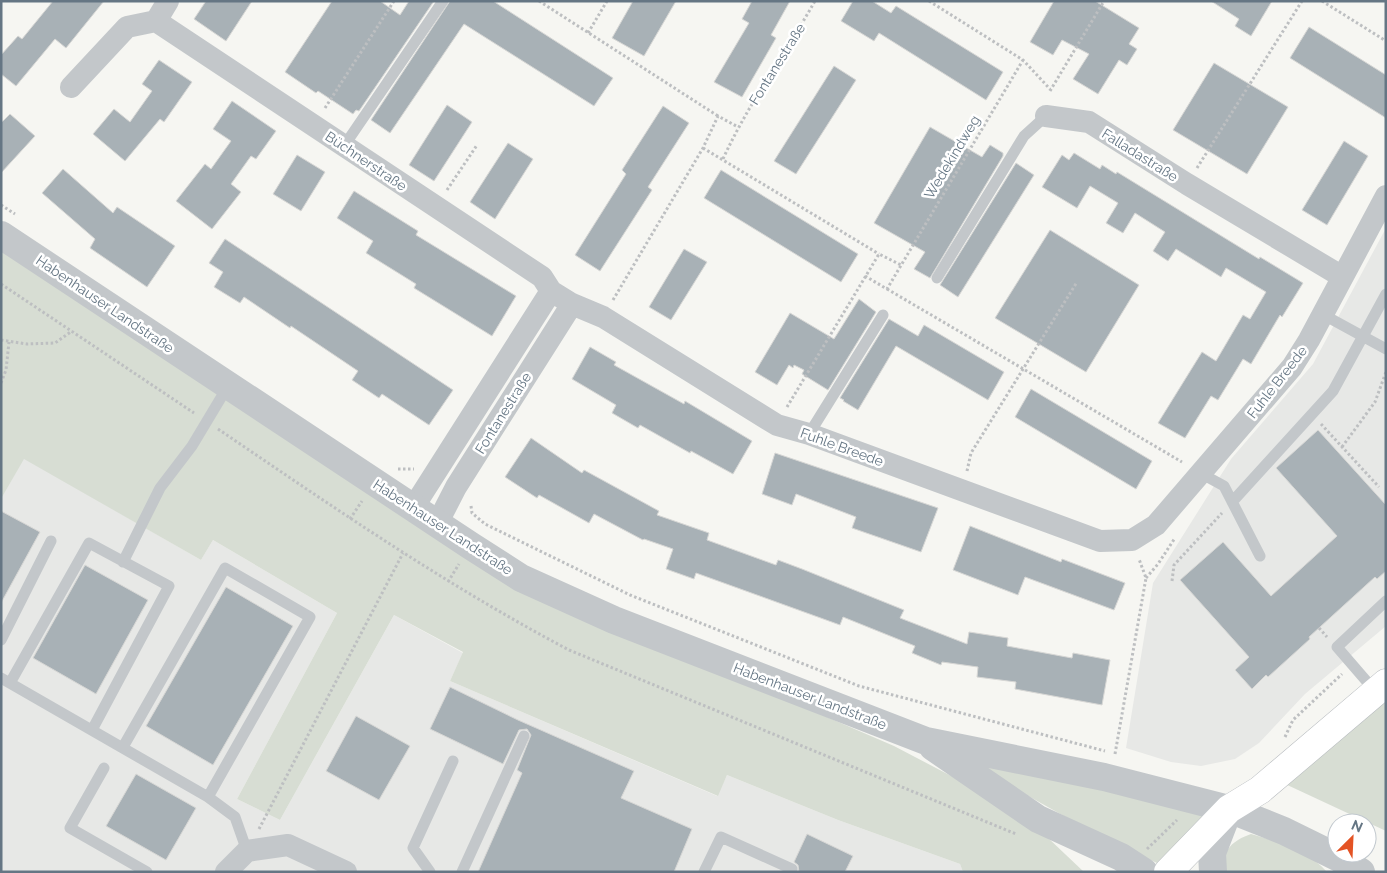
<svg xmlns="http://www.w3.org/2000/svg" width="1387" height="873" font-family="Raleway,sans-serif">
	<rect width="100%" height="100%" fill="#f6f6f2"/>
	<!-- built -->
	<path fill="#e7e8e6" d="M1386 228V626L1305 694 1259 743 1235 759 1201 766 1171 762 1126 748 1153 583 1231 459 1313 364Z
		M24 458 201 560 213 540 337 613 237 799 280 820 394 615 463 653 450 681 717 796 727 775 838 820 960 864 963 872H1V499Z"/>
	<!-- green -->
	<path fill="#d7ddd3" d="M1 249 382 502 799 705 894 746 957 779 1046 836 1084 872H963L960 864 838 820 727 775 718 796 450 681 463 652 394 615 280 820 237 799 337 613 213 540 201 560 24 459 1 499Z
		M1386 698V831L1283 783Z
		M977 760 1211 814 1157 863 1101 837 975 766Z
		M1251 834C1277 841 1309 851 1327 872H1222C1221 851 1233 840 1251 834Z"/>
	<!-- building -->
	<path fill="#a8b1b6" stroke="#d7d7d5" d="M53 1H104L66 48 55 39 16 86 1 74V55L18 36 22 39Z
		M206 1H252L226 41 194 19Z
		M332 1H380L400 15 409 1H434L359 111 356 110 353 114 318 91 316 93 285 72Z
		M450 1H493L613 78 594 106 464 24 390 133 371 120Z
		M633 1H676L644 56 612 38Z
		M752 1H790L771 35 776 38 742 97 714 82 749 23 742 19Z
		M853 1H872L891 13 896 6 1003 72 986 100 879 33 874 41 841 21Z
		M1054 1H1095L1139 28 1129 44 1137 49 1127 65 1119 60 1098 94 1073 79 1089 54 1062 40 1053 55 1030 42Z
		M1211 1H1272L1251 36 1235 26 1239 19Z
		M1309 27 1386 75V118L1290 58Z
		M159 60 192 82 164 122 160 119 125 161 93 134 114 109 130 122 152 91 142 84Z
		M1214 63 1288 107 1247 174 1173 130Z
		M834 66 856 80 796 174 774 161Z
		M232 101 276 131 256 159 251 156 231 184 241 192 212 229 176 201 205 164 211 169 231 141 213 129Z
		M447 105 472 122 434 181 409 165Z
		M663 106 689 123 648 187 652 190 600 271 575 255 626 174 622 170Z
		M10 114 35 136 1 173V123Z
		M930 127 982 157 990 145 1003 153V156L930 278 914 269 925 252 874 223Z
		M1344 141 1368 156 1327 225 1302 210Z
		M508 143 533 159 495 219 470 202Z
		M1074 153 1100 169 1102 165 1116 174 1117 172 1259 259 1260 257 1303 283 1282 317 1280 315 1251 364 1243 359 1218 400 1211 396 1185 438 1158 423 1202 352 1216 361 1243 315 1250 319 1266 292 1226 268 1221 277 1176 249 1168 261 1153 251 1165 232 1135 213 1123 233 1106 223 1118 203 1090 186 1077 208 1042 187 1062 155 1069 160Z
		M297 155 325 172 301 211 273 194Z
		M1016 163 1034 175 958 297 940 285Z
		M63 169 113 213 117 207 175 246 147 287 90 248 95 239 42 193Z
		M721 170 858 254 841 282 704 198Z
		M354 191 418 231 416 235 516 296 492 336 414 288 416 284 366 253 373 241 337 218Z
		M1050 230 1139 285 1086 372 995 318Z
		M225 239 453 390 429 425 382 394 379 398 352 380 358 371 291 326 290 328 244 297 240 303 214 287 223 272 209 263Z
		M684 249 707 262 671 320 649 307Z
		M859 299 876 312 828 390 802 374 804 370 794 365 793 368 789 365 777 385 755 372 790 313 834 339Z
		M889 319 918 336 924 325 1004 372 988 400 896 346 858 410 843 401 844 400 840 398Z
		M590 347 616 362 614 365 684 404 685 401 752 441 733 474 691 451 690 453 640 425 638 428 612 413 616 405 572 379Z
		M1031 389 1152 461 1136 489 1015 417Z
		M1318 430 1386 505V571L1377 579 1375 577 1309 637 1310 639 1268 677 1266 675 1252 689 1235 670 1249 657 1180 580 1223 542 1271 596 1337 536 1276 468Z
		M531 438 582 473 584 470 659 511 657 515 709 533 707 540 776 565 778 560 802 569 904 610 900 618 967 644 969 632 1008 638 1007 646 1072 658 1073 653 1110 660 1102 705 1015 689 1016 682 977 677 978 667 942 662 941 665 912 653 915 646 843 617 840 625 696 573 694 579 666 569 673 549 644 539 643 540 594 514 589 523 539 495 537 498 505 477Z
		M775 453 938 508 921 552 852 528 856 517 796 494 792 505 762 494Z
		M1 511 40 532 1 603Z
		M970 526 1061 562 1062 559 1125 583 1114 610 1025 577 1018 595 953 570Z
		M85 565 148 600 96 694 33 658Z
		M226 587 293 626 213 765 146 726Z
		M450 687 518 720 634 771 621 798 692 829 674 872H478L522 773 517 770 531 735 527 729 519 730 503 764 430 729Z
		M356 716 410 746 379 800 326 771Z
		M136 774 196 808 166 860 106 826Z
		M807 834 853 856 845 872H799L798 865 794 862Z"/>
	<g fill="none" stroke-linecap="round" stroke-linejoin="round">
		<!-- primary casing -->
		<g stroke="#b6babe" stroke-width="29">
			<path id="primary" d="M1168 872 1229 809 1260 790 1386 683"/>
		</g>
		<!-- path -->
		<path stroke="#bdbfc1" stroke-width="3" stroke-dasharray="2.5 2.5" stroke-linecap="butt" d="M539 1 718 116
			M929 1 1023 60 1050 89
			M1322 1 1386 41
			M588 33 607 1
			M1050 91 1104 1
			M325 108 394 1
			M703 148 879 254
			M723 159C748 104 785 54 815 1
			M1197 168 1302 1
			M447 190 477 145
			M1 205 15 214
			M865 276 887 289 1023 60
			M1 284 194 413
			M887 289 1182 462
			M613 300 703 148 718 116 738 127
			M1 340 27 344 55 343 72 331
			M1 383 6 370 9 342
			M787 407 879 254 901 265
			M1321 424 1379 487
			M218 429C333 507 446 585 569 650L1016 834
			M1342 447 1375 402 1386 372
			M398 469H414
			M967 471 971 453 1077 282
			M471 506 472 513 485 524 630 595 859 686 1105 751
			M350 519 362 501
			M1146 578 1158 564 1175 538
			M1172 581 1174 565 1222 513
			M448 582 459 564
			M1319 628 1327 637
			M1285 737 1293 720 1342 674
			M1115 754 1146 578 1139 559
			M259 829 403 553
			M1147 849 1177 820"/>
		<!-- service -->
		<path stroke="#c3c7ca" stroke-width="11" d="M344 146 443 1
			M937 278 1024 136 1046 116
			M1322 314 1386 349
			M809 434 883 315
			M1202 474 1224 486 1260 556
			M1232 502 1333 391 1386 294
			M123 562 160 488 192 446 228 386
			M1 640 51 541
			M1 678 208 797 235 817 247 851
			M10 683 89 543 169 586 92 730
			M1375 691 1337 647 1386 601
			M123 747 225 568 310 617 208 797
			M104 768 70 828 147 872
			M430 872 413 848 453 761
			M462 872 524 736
			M704 872 721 837 792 869"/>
		<!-- minor -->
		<path stroke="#c3c7ca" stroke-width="22" d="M156 21 542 277 551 291 572 304 603 317 777 425 809 434 1100 541 1132 540 1156 525 1292 367 1309 340 1386 196
			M71 87 127 27 156 21 168 1
			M1046 116 1089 122 1187 184 1341 276
			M413 508 551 291
			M437 524 456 487 572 304
			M226 872 247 851 288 845 346 872"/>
		<!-- tertiary -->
		<path stroke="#c3c7ca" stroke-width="28" d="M1 235 471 546 521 578 614 620 926 741 1104 777 1229 809 1284 831 1339 858 1361 872
			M933 747 1038 819 1121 857 1144 872
			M1213 872 1212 853 1229 809"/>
		<!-- primary -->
		<use href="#primary" stroke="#fff" stroke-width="28"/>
	</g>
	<g text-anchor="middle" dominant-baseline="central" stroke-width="5" stroke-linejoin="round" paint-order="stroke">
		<!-- street labels -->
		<g font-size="14" fill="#657684" stroke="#fff">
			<text transform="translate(777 64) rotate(-58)">Fontanestraße</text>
			<text transform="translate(1140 155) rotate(32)">Falladastraße</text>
			<text transform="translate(952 157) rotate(-59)">Wedekindweg</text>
			<text transform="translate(366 161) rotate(34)">Büchnerstraße</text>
			<text transform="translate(105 304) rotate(34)">Habenhauser Landstraße</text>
			<text transform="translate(1277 382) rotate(-52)">Fuhle Breede</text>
			<text transform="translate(503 413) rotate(-58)">Fontanestraße</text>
			<text transform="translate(842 447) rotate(20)">Fuhle Breede</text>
			<text transform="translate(443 527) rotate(33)">Habenhauser Landstraße</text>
			<text transform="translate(810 696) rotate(21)">Habenhauser Landstraße</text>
		</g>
	</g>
	<!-- border -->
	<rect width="1387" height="873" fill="none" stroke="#657684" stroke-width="5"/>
	<!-- north arrow -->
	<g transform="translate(1352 838) rotate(24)"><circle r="24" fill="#ffffff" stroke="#c1c8ce"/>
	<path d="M0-4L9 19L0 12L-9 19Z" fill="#e45324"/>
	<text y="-8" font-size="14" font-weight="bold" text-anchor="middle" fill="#657684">N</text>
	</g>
</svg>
